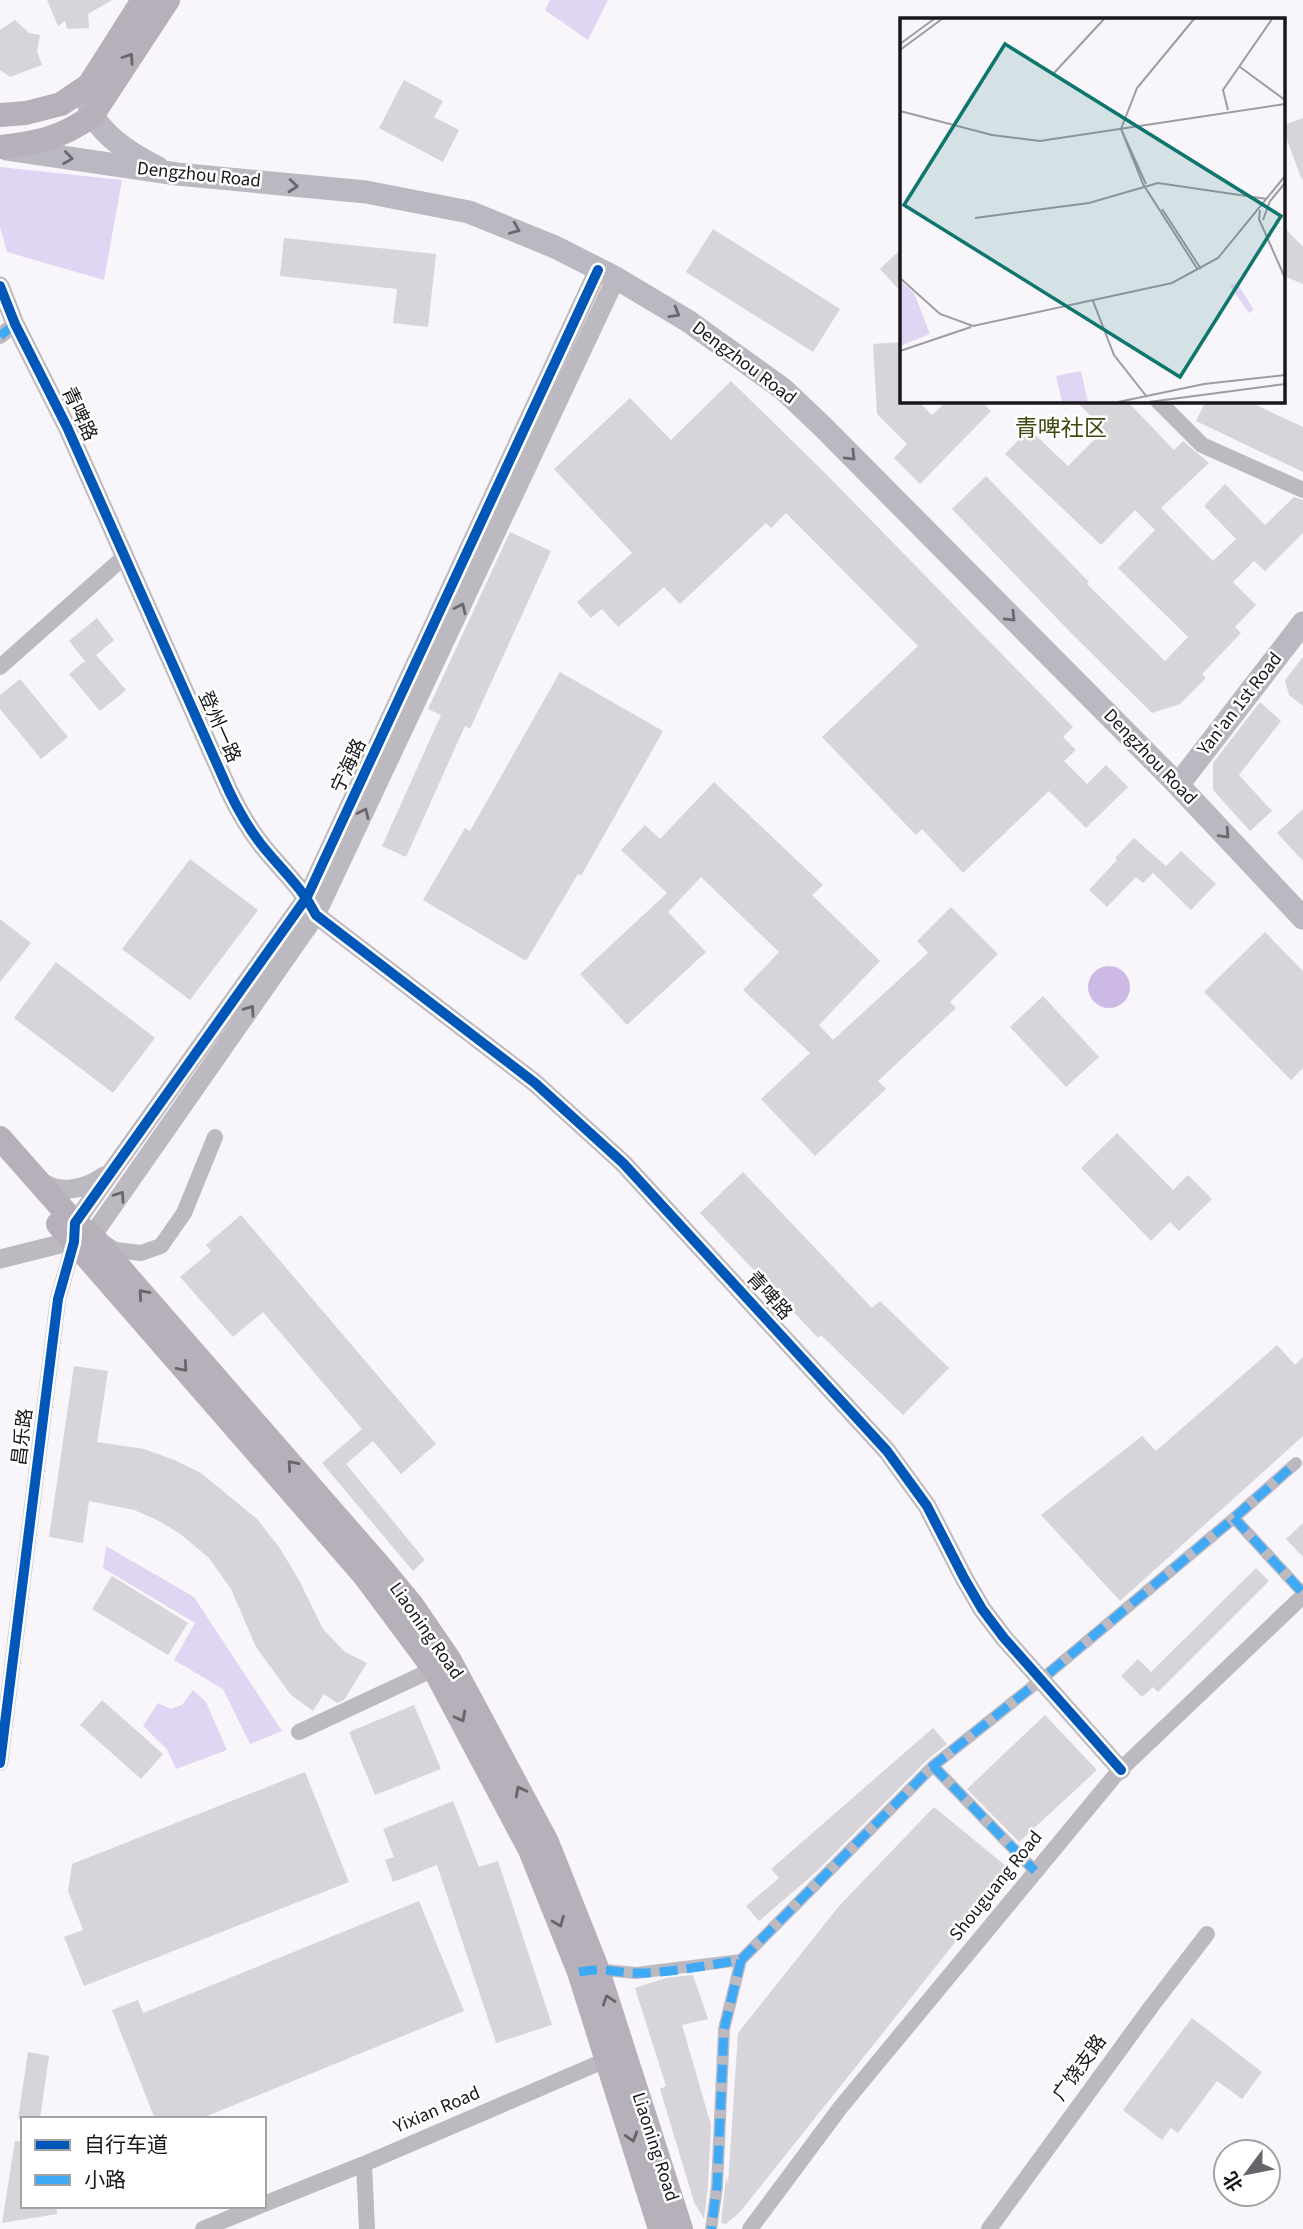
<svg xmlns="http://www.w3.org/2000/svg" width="1303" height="2229" font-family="'Source Sans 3','Noto Sans SC',sans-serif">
	<rect width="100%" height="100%" fill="#f8f5fb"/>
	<!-- green -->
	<path fill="#e0d5f2" d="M550 0H608L588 40 545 10Z
		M0 167 122 180 104 280 7 252 0 227Z
		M106 1546 194 1597 282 1731 250 1744 223 1689 174 1660 195 1623 103 1568Z
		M193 1690 206 1702 227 1750 176 1769 167 1749 143 1726 158 1703 171 1709 182 1705Z"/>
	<!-- water -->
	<path fill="#ccbae5" d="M1088 987a21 21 0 1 1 42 0a21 21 0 1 1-42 0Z"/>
	<!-- building -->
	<path fill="#d7d5d9" d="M47 0H112L88 14 89 28 67 29 65 21 58 26Z
		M15 20 29 33 40 35 37 51 42 65 10 77 0 70V30Z
		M404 80 443 101 434 117 459 130 443 162 379 128Z
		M1303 118V179L1302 180 1284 132V125Z
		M1284 227 1303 247V284L1284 276Z
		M713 229 840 309 813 352 686 272Z
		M284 238 436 254 428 327 393 323 397 289 280 276Z
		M902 248V293L880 269Z
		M902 342V401H918L932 415 947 401H980L991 411 920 484 894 458 907 444 877 414 873 344Z
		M731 381 826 474 1073 727 1063 737 1076 750 1064 761 1087 784 1106 765 1128 787 1086 828 1049 791 963 873 922 829 916 835 822 737 918 646 786 513 771 528 766 523 680 604 664 587 618 627 602 609 591 618 577 602 632 553 554 469 630 398 671 440Z
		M1076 401H1127L1174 450 1183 441 1209 463 1161 508 1213 561 1236 539 1204 506 1225 484 1265 525 1294 497 1303 500V533L1265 571 1254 561 1233 582 1256 605 1235 627 1241 633 1202 674 1206 678 1180 704 1152 713 1069 631 952 509 986 476 1089 582 1087 584 1165 661 1188 637 1118 568 1155 530 1135 510 1101 545 1005 454 1029 429 1068 466 1104 430Z
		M1206 401H1247L1303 427V472L1196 421Z
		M510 532 551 551 470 729 465 726 406 857 382 846 441 715 428 709Z
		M97 618 114 640 96 655 126 690 100 711 69 674 85 661 69 641Z
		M1303 657V706L1289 695 1285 680Z
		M560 672 663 731 581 876 578 874 526 961 423 900 465 828 470 831Z
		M20 679 68 737 41 759 0 709V695Z
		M1260 702 1281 721 1239 775 1272 811 1250 831 1213 790V763Z
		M714 782 823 885 812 895 880 961 819 1025 833 1040 928 953 917 941 951 907 998 954 950 1002 956 1008 878 1081 886 1089 815 1156 761 1099 810 1053 743 990 779 952 701 877 668 912 706 952 627 1025 580 974 667 893 621 850 645 825 660 839Z
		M1303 809V861L1277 833Z
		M1134 838 1166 866 1181 851 1216 884 1191 910 1153 873 1143 883 1136 877 1107 907 1089 890 1117 860 1115 858Z
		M190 859 258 910 190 1000 122 949Z
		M0 919 31 943 0 982Z
		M1265 932 1303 971V1068L1291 1080 1204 992Z
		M56 962 155 1038 113 1093 14 1018Z
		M1043 996 1099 1057 1066 1087 1010 1027Z
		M1117 1133 1173 1190 1188 1175 1212 1199 1179 1231 1170 1222 1151 1241 1081 1168Z
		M743 1172 872 1308 880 1301 949 1368 903 1415 821 1335 818 1338 700 1213Z
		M241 1215 436 1444 401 1474 373 1441 346 1464 425 1560 413 1571 322 1463 362 1429 263 1312 233 1337 180 1277 211 1251 206 1245Z
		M1277 1345 1295 1365 1303 1357V1436L1120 1601 1041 1515 1142 1436 1156 1451Z
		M74 1366 108 1371 97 1442 144 1449 174 1460 201 1473 257 1519 279 1547 299 1580 323 1629 345 1652 367 1663 344 1700 337 1703 324 1694 313 1711 291 1695 256 1647 231 1589 209 1558 179 1533 157 1520 134 1510 89 1501 83 1543 49 1537Z
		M1303 1523V1557L1286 1539Z
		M1256 1568 1269 1581 1158 1692 1153 1687 1142 1697 1121 1676 1138 1659 1151 1672Z
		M112 1576 188 1623 168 1655 92 1609Z
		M102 1700 163 1754 141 1779 80 1725Z
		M414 1705 441 1769 375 1795 349 1732Z
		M1045 1715 1097 1770 1019 1842 967 1789Z
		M933 1728 947 1744 927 1760 816 1872 759 1921 746 1906 779 1878 771 1869Z
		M305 1772 349 1882 84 1986 64 1937 83 1930 68 1891 72 1864Z
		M453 1801 479 1867 498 1861 552 2025 496 2043 437 1865 393 1882 385 1860 394 1857 383 1829Z
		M934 1807 1012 1871 740 2212 726 2224 721 2223 726 2177 728 2184 738 2033 839 1906Z
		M419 1901 464 2011 200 2119H155L112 2010 138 2000 143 2013Z
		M693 1975 708 2019 682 2025 711 2125 708 2186 704 2219 694 2202 660 2089 666 2086 635 1988 666 1978Z
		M1192 2018 1262 2072 1242 2099 1217 2081 1178 2133 1171 2128 1162 2140 1123 2110Z
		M28 2052 49 2056 40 2119H18Z
		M15 2141 23 2142V2206H56L57 2214 2 2223Z"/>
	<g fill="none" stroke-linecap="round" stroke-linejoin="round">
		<!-- pedestrian -->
		<path stroke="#bcb9c1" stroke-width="12" d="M1234 1518 1303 1593
			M1049 1673 1234 1518 1296 1463
			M933 1766 1035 1871
			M741 1960 933 1766 1033 1686
			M594 1969 636 1973 741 1960 724 2029 717 2187 711 2229"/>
		<!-- minor -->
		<path stroke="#bcb9c1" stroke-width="16" d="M0 336 15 324
			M1158 401 1202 445 1303 490
			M0 667 124 557
			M104 1243 115 1250 141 1253 161 1246 184 1213 215 1137
			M299 1732 434 1669
			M0 1763 58 1299 74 1242
			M364 2164 367 2229
			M264 2204 364 2164 613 2057
			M203 2229 259 2206
			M750 2229 840 2108 1118 1772 1303 1596
			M989 2229 1151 2007 1207 1934"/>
		<!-- tertiary -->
		<path stroke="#bcb9c1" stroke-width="19" d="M0 286 15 324 67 427 229 791C240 814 253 836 270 855 287 875 304 891 316 915L535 1083 623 1163 887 1451 927 1506 964 1578 982 1609 1004 1638 1121 1770
			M38 1180C59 1195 84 1190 104 1176
			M74 1237 75 1223 111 1172 307 897 598 270
			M0 1259 92 1236 316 915 616 278"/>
		<!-- secondary -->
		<path stroke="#bcb8c1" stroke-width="23" d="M87 98C92 130 130 154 157 167
			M7 149 177 174 366 192 469 212 555 247 616 278 688 321 783 389 823 427 1178 785 1303 918
			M1178 785 1303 623"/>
		<!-- primary -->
		<path stroke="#b5b0ba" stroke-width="24" d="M0 115 26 113 61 104 89 85 143 0
			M0 147C38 143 61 138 92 116L168 0
			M0 1138 75 1223 92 1236 378 1564 412 1605 449 1659 547 1842 597 1968 681 2229
			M58 1224 364 1575 434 1669 530 1850 579 1972 660 2229"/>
		<!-- quiet -->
		<path stroke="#3fa9f5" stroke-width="9" stroke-dasharray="18 9" stroke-linecap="butt" d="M0 336 15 324
			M1234 1518 1303 1593
			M1049 1673 1234 1518 1296 1463
			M933 1766 1035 1871
			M741 1960 933 1766 1033 1686
			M579 1972C604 1967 615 1973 638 1973 672 1973 707 1965 741 1960L724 2029 717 2187 711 2229"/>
		<!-- cycleway casing -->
		<g stroke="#fff" stroke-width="15">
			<path id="cycleway" d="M0 286 15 324 67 427 229 791C240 814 253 836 270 855 287 875 304 891 316 915L535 1083 623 1163 887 1451 927 1506 964 1578 982 1609 1004 1638 1121 1770
				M0 1763 58 1299 74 1242 75 1223 307 897 598 270"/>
		</g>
		<!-- cycleway -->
		<use href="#cycleway" stroke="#0057b8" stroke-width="10"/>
	</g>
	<!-- one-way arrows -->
	<defs><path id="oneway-chevron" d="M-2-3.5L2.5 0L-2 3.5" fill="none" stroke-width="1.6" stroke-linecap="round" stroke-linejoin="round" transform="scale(1.75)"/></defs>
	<g stroke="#67646a">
		<use href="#oneway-chevron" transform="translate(129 58) rotate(-56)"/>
		<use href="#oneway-chevron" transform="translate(143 1294) rotate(-131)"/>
		<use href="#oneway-chevron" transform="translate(183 1367) rotate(49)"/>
		<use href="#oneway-chevron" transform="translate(292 1465) rotate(-131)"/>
		<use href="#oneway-chevron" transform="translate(461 1717) rotate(62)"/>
		<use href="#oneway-chevron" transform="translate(520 1791) rotate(-118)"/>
		<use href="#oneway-chevron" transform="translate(559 1922) rotate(68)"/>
		<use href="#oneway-chevron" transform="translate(608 2000) rotate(-108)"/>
		<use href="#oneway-chevron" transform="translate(632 2137) rotate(73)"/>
	</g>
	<g stroke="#6a686e">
		<use href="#oneway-chevron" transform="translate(68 158) rotate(8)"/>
		<use href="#oneway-chevron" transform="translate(293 186) rotate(5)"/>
		<use href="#oneway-chevron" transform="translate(515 229) rotate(23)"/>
		<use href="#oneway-chevron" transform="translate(675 313) rotate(30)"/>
		<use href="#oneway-chevron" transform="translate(851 456) rotate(45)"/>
		<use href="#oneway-chevron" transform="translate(461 608) rotate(-65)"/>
		<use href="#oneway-chevron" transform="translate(1011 617) rotate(45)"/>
		<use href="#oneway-chevron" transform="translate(364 813) rotate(-65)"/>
		<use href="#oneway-chevron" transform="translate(1225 834) rotate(47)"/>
		<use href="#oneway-chevron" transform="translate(250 1010) rotate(-55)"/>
		<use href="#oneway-chevron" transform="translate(120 1196) rotate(-55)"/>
	</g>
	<g text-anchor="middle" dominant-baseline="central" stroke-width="5" stroke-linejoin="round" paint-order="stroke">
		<!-- street labels -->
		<g font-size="19" fill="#19171b" stroke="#fff">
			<text transform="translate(199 175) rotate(6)">Dengzhou Road</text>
			<text transform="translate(744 363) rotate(37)">Dengzhou Road</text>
			<text transform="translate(79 414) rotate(65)">青啤路</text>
			<text transform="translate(1240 704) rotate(-52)">Yan'an 1st Road</text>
			<text transform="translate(219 727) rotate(66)">登州一路</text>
			<text transform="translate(1150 757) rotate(46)">Dengzhou Road</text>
			<text transform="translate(349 766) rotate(-65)">宁海路</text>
			<text transform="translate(769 1296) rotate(48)">青啤路</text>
			<text transform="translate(23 1437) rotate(-83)">昌乐路</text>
			<text transform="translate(426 1631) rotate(55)">Liaoning Road</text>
			<text transform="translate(996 1886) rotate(-51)">Shouguang Road</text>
			<text transform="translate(1080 2068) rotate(-54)">广饶支路</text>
			<text transform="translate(437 2110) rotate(-23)">Yixian Road</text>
			<text transform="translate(655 2147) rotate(72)">Liaoning Road</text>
		</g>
		<!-- quarter labels -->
		<g font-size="23" fill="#3c4a12" stroke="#fff">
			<text x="1061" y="428">青啤社区</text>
		</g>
	</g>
	<!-- overview -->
	<g transform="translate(900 18)">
		<rect width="385" height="385" fill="#f8f5fb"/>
		<path d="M0 263 14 275 30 316 0 328ZM337 265 354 292 349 295 330 268ZM181 353 188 384H162L156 358Z" fill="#e0d5f2"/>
		<path fill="none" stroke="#9f9ca1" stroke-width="2" d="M0 26 34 1M0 32 42 1M340 49 385 82M154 55 204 1M328 92 323 72 372 1M0 93 92 117 140 123 385 86M221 111 243 166 298 252M221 111 246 166M221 111 237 70 294 1M262 191 301 251M360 192 359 201 385 260M75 200 189 185 258 165 367 181M363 202 370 183 385 165M0 260 40 296 73 308 272 265 318 240 385 158M193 283 214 337 247 379M0 333 71 309M218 384 304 366 385 357M249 384 385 366"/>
		<path fill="#0f766e" fill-opacity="0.15" stroke="#0f766e" stroke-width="3.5" d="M105 26 381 198 280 359 4 187Z"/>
		<rect width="385" height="385" fill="none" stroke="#19171b" stroke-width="3.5"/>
	</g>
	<!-- legend -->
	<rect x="21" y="2117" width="245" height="91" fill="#ffffff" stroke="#a3a2a4" stroke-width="2"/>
	<rect x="35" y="2140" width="35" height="10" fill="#0057b8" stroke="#a3a2a4" stroke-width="2"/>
	<text x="84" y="2152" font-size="21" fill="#19171b">自行车道</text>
	<rect x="35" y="2175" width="35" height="10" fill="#3fa9f5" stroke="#a3a2a4" stroke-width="2"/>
	<text x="84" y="2187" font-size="21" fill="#19171b">小路</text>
	<!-- north arrow -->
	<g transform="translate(1247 2173) rotate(238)"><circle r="33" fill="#ffffff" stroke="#a3a2a4" stroke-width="2"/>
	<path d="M0-5L12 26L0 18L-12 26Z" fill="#676569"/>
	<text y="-10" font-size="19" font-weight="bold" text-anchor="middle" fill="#19171b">北</text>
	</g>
</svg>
